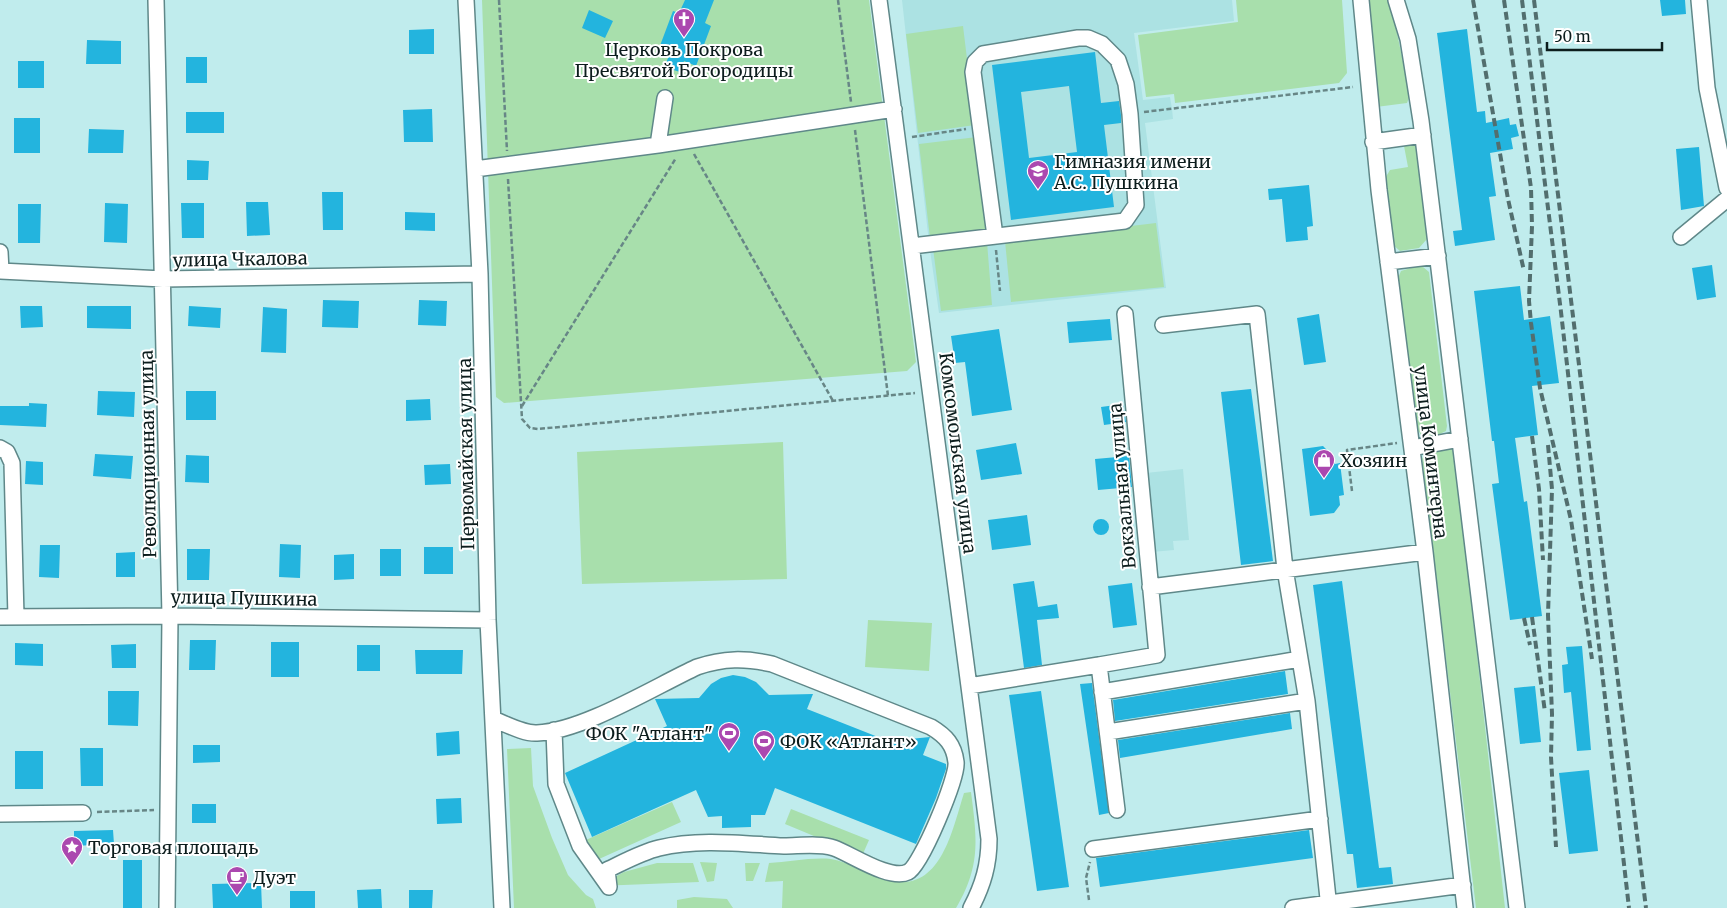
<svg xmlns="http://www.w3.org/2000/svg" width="1727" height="908" font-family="Merriweather,serif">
	<rect width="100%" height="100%" fill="#c0eced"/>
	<!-- built -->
	<path fill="#ace2e3" d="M902 0H1232L1234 21 1134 33 1143 100 1170 97 1172 109 1173 119 1145 123 1166 288 939 313 929 243Z
		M1183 469 1189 540 1173 541 1174 550 1152 552 1146 473Z"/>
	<!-- green -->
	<path fill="#a8dfac" d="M482 0H869L916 362 907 371 504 403 496 397Z
		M1236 0H1342L1347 73 1339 83 1175 103 1174 94 1146 97 1138 35 1238 22Z
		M1367 0H1390L1410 95 1407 103 1376 107Z
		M963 26 975 125 918 133 906 34Z
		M977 137 989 231 930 238 919 144Z
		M1413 142 1416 145 1427 239 1419 248 1400 251 1392 244 1384 180 1390 170 1408 167 1404 146 1406 143Z
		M1156 223 1164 287 1011 302 1005 241Z
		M987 242 992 305 941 311 933 248Z
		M1417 266 1423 267 1429 272 1447 426 1446 431C1439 435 1428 438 1421 435L1418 430 1398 278 1401 271Z
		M783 442 787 579 582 584 577 452Z
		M1451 448 1455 455 1505 908H1476L1422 459 1425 453Z
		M868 620 932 623 929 671 865 667Z
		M531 748 533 786 552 838 568 875 586 895 593 899 596 908H514L507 749Z
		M971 792C977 838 981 866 956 908H782L783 881 765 882 769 863C788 862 812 857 831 859 849 862 867 874 885 879 940 897 952 831 964 793Z
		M672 802 681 822 588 864 579 843Z
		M791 809 869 840 862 856 785 824Z
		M700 862 717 863 714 881 707 882Z
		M657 863H693L699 882 598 886 624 872Z
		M745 863H760L753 881H746Z
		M694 897 727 899 733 908H677V900Z"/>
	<!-- building -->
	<path fill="#23b4de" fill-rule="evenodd" d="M685 0H714L705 23 711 26 696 66 684 61 680 72 664 67 669 56 658 51 673 11 679 13Z
		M1660 0H1685L1686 14 1662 16Z
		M589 10 613 21 605 38 582 28Z
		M434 29V54H409V30Z
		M1467 29 1477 112 1485 111 1486 123 1509 118 1510 125 1516 124 1519 136 1511 138 1513 149 1490 153 1496 196 1489 197 1495 240 1455 246 1453 231 1462 230 1437 33Z
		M87 40 121 41V64H86Z
		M1095 52 1101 103 1119 101 1121 115V123L1104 125 1114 207 1011 220 992 65ZM1069 86 1077 152 1029 158 1021 92Z
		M186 57H207V83H186Z
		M18 61H44V88H18Z
		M432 109 433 142H404L403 110Z
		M186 112H224V133H186Z
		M14 118H40V153H14Z
		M89 129 124 130 123 153H88Z
		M1699 147 1704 206 1681 210 1676 149Z
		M187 160 209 161 208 180H187Z
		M1309 185 1313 226 1307 227 1308 240 1286 242 1282 199 1269 200 1268 189Z
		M322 192H343V230H323Z
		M246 202H268L270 235 247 236Z
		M105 203 128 204 127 243 104 242Z
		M181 203H204V238H182Z
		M18 204H41L40 243H18Z
		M405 212 435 213V231L405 230Z
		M1712 265 1716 297 1697 300 1692 268Z
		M1520 286 1524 320 1550 316 1559 383 1532 386 1538 435 1515 438 1524 502 1527 501 1542 616 1510 620 1492 484 1499 483 1494 441H1492L1474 291Z
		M323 300 359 301 358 328 322 327Z
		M419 300 447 301 446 326 418 325Z
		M20 306H42L43 327 21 328Z
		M87 306H131V329L87 328Z
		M189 306 221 308 220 328 188 326Z
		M263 307 287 309 286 353 261 352Z
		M1319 314 1326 362 1304 365 1297 318Z
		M1110 319 1112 340 1069 343 1067 322Z
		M999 329 1012 410 972 416 965 362 955 363 951 336Z
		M1251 389 1273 561 1241 565 1221 392Z
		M98 391 135 392 134 417 97 415Z
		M186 391H216V420H186Z
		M430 399 431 420 406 421V400Z
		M29 403 47 404 46 427 0 425V406H29Z
		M1123 404 1126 422 1104 425 1101 407Z
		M1016 443 1022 474 981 480 976 450Z
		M1323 446 1333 456 1335 464 1340 463 1344 495 1339 496 1340 505 1334 513 1310 516 1302 449Z
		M95 454 133 456 131 479 93 476Z
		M186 455 209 456V483L185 482Z
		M1129 456 1132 487 1098 490 1095 459Z
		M26 461 43 462V485L25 484Z
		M450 464 451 484 425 485 424 465Z
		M1027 515 1031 545 992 550 988 520Z
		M1093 527a8 8 0 1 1 16 0a8 8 0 1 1-16 0Z
		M280 544 301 545 300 578 279 577Z
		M40 545H60L59 578 39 577Z
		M424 547H453V574H424Z
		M187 549H210L209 580H187Z
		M380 549H401V576H380Z
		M135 552V577H116V553Z
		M354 554V579L334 580V555Z
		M1034 581 1038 607 1057 604 1059 618 1037 620 1042 665 1024 668 1013 584Z
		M1342 581 1379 868 1391 867 1393 884 1357 888 1353 854H1347L1313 585Z
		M1132 583 1137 625 1113 628 1108 586Z
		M190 640H216L215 670H189Z
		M271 642H299V677H271Z
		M15 643 43 644V666L15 665Z
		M136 644V668H112L111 645Z
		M357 645H380V671H357Z
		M1582 646 1591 750 1577 751 1571 692 1564 693 1562 665 1568 664 1566 647Z
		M415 650H463L462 674H416Z
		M1285 671 1288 694 1115 721 1113 700Z
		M733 675 745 677 756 682 769 695 813 694 807 709 911 750 910 739 930 737 923 755 946 764V769L936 798 916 844 775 788 765 815H751V827L722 828V816L708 817 696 790 592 837 565 773 667 726 655 699 699 698 711 684 721 678Z
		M1092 683 1109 813 1099 815 1080 684Z
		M1535 686 1541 742 1520 744 1514 688Z
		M108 691H139L138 726 108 725Z
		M1041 691 1069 887 1037 891 1009 695Z
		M1290 713 1292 729 1120 758 1118 740Z
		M459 731 460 754 437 756 436 733Z
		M193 745H220V762L193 763Z
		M80 748H103V786H81Z
		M15 751H43V789H15Z
		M1589 770 1598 851 1569 854 1559 773Z
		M461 798 462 823 437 824 436 799Z
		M192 804H216V823H192Z
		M113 830 114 844 74 846V831Z
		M1309 830 1313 858 1100 887 1096 858Z
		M123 860H142V908H123Z
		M261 883 262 908H213L212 884Z
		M381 889 382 908H358L357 890Z
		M409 890H433L432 908H409Z
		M290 891H315V908H290Z"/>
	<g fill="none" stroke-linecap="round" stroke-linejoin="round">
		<!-- minor casing -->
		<g stroke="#5f8889" stroke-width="18">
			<path id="minor" d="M156 0 170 616 167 908
				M466 0 480 274 488 620 502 908
				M879 0 989 839C989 865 983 885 971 908
				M1361 0 1379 190 1425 552 1465 908
				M1396 0 1408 39 1421 121 1517 908
				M1699 0 1707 88 1727 188
				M1373 142 1423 135
				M658 145 894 109
				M475 169 658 145 665 98
				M1681 237 1727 199
				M912 246 1125 221 1136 205 1130 114 1126 84 1118 60 1102 44 1088 38H1078L983 54 975 62 973 72 995 236
				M0 252 1 271
				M1388 262 1438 256
				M0 271 163 279 480 274
				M1163 325 1257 314 1285 569 1307 701 1329 908
				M0 448 7 452 12 463 16 617
				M1412 448 1460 439
				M1150 587 1425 552
				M0 617 170 616 488 620
				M1099 665 1157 655 1125 314
				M969 686 1099 665 1117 810
				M1102 692 1300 659
				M493 719C506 724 524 734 537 733 583 731 654 687 697 667 724 658 745 658 772 664L931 727C946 736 954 745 956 762 958 777 921 866 908 872 890 881 851 854 834 848 820 843 799 846 784 846 744 844 699 838 659 848 642 852 624 862 607 870L609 887 580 846 556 784 554 730
				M1108 732 1307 701
				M0 814 83 813
				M1093 849 1320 819
				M1293 908 1463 885"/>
		</g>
		<!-- path -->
		<path stroke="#678686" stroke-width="2.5" stroke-dasharray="5 2.5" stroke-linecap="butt" d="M499 0 507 151
			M838 0 851 102
			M1144 112 1353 87
			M855 130 888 396
			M912 137 966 129
			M694 154 833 401
			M508 179 522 419 530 428 538 429 915 393
			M996 250 1000 291
			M522 406 676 158
			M1352 491 1347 450 1397 443
			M97 812 154 810
			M1089 900 1086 878 1090 862"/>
		<!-- minor -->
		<use href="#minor" stroke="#fff" stroke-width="15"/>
		<!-- rail -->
		<path stroke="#526e6e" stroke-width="4" stroke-dasharray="8 4" stroke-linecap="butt" d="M1473 0 1508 199 1524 271
			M1504 0 1531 188 1532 226 1529 301 1531 323 1540 388 1571 520 1592 659
			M1522 0 1561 312 1629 908
			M1534 0 1646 908
			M1532 436 1539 489 1543 560
			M1548 445 1552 489 1548 615 1552 714 1551 757 1556 847
			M1532 617 1545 712
			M1524 618 1530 645"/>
	</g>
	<!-- icons -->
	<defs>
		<g id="church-pin" transform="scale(1.125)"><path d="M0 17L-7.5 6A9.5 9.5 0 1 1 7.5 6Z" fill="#ab48af" stroke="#fff"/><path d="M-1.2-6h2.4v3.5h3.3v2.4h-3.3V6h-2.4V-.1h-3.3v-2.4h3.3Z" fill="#fff"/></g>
		<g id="school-pin" transform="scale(1.125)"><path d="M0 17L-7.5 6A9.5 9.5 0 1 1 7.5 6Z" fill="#ab48af" stroke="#fff"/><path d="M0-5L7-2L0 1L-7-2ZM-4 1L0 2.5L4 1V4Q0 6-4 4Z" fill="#fff"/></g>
		<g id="shop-pin" transform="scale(1.125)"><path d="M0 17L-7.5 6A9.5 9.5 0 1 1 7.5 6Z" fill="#ab48af" stroke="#fff"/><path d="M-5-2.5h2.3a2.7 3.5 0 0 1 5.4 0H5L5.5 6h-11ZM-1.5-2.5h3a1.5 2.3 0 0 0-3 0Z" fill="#fff"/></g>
		<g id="stadium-pin" transform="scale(1.125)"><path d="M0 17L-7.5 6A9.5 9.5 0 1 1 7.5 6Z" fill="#ab48af" stroke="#fff"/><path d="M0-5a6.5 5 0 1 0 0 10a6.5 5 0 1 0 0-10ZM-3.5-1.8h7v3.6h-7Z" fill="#fff"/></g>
		<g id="sight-pin" transform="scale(1.125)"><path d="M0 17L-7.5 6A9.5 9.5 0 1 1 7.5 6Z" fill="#ab48af" stroke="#fff"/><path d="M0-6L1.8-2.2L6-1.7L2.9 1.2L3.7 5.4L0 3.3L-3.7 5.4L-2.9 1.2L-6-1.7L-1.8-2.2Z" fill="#fff"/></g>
		<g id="cafe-pin" transform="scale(1.125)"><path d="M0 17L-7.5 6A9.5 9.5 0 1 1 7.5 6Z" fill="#ab48af" stroke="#fff"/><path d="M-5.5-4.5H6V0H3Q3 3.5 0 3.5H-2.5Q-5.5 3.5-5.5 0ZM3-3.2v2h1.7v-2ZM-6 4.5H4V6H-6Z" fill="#fff"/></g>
	</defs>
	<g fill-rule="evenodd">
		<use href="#church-pin" x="684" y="19"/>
		<use href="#school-pin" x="1038" y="171"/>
		<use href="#shop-pin" x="1324" y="460"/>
		<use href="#stadium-pin" x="729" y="733"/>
		<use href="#stadium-pin" x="764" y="741"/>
		<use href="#sight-pin" x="72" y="847"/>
		<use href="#cafe-pin" x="237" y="877"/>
	</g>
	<g text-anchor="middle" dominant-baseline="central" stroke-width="4" stroke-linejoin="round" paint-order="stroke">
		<!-- poi labels -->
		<g font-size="18" fill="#0c1d1d" stroke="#fff" text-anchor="start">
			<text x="684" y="49" text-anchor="middle">Церковь Покрова<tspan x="684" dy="21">Пресвятой Богородицы</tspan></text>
			<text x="1054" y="161">Гимназия имени<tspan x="1054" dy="21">А.С. Пушкина</tspan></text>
			<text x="1340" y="460">Хозяин</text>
			<text x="713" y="733" text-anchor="end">ФОК "Атлант"</text>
			<text x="780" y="741">ФОК «Атлант»</text>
			<text x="88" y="847">Торговая площадь</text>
			<text x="253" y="877">Дуэт</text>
		</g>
		<!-- street labels -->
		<g font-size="18" fill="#0c1d1d" stroke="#fff">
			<text transform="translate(240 259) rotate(-1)">улица Чкалова</text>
			<text transform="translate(1431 452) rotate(83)">улица Коминтерна</text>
			<text transform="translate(958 453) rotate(83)">Комсомольская улица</text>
			<text transform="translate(148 454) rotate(-91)">Революционная улица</text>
			<text transform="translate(466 454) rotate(-91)">Первомайская улица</text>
			<text transform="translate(1122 486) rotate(-95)">Вокзальная улица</text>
			<text transform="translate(244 598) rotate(1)">улица Пушкина</text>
		</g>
	</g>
	<!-- scale -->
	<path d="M1547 42v8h115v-8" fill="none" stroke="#0c1d1d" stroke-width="2.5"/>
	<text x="1554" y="42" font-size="15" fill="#0c1d1d" stroke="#ffffff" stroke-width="4" paint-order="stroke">50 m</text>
</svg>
